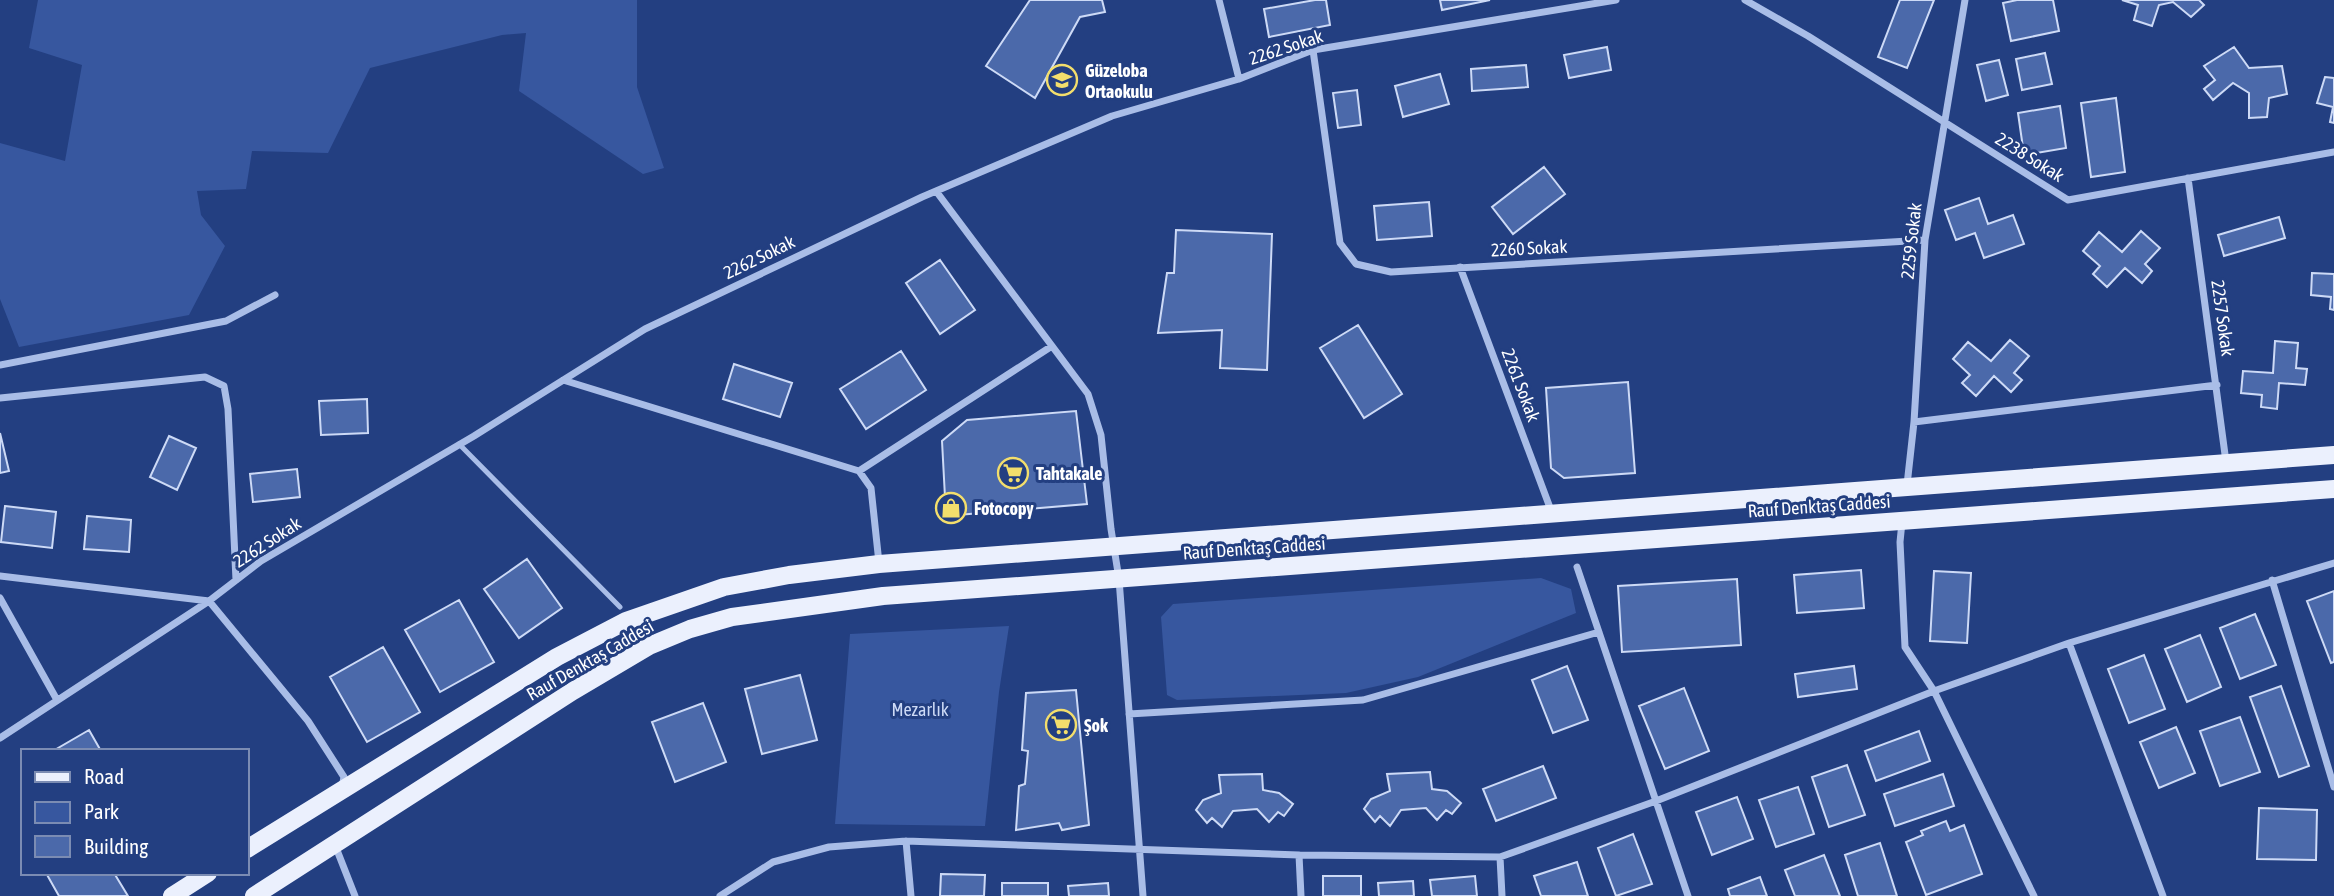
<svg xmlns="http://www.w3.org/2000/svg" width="2334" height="896" font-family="'Asap Condensed',sans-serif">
	<rect width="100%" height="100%" fill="#233f81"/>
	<!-- green -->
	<path fill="#37579f" d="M38 0H637V87L664 168 643 174 519 91 526 33 502 35 370 68 328 153 252 151 246 189 197 191 201 215 225 246 189 315 19 347 0 299V143L65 161 82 65 29 48Z
		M1541 578 1571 589 1576 613 1418 677 1346 693 1177 700 1167 695 1161 617 1173 604Z
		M1009 626 999 692 985 826 835 824 850 634Z"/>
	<!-- building -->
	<path fill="#4b69aa" stroke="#cddaf6" stroke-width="2" d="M1030 0H1102L1105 12 1080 17 1035 98 986 66Z
		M1315 0H1326L1330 25 1269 37 1264 9Z
		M1440 0H1490L1442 10Z
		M1900 0H1934L1907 68 1878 57Z
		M2017 0H2053L2059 31 2011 41 2003 3Z
		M2122 0H2199L2204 5 2191 17 2173 2 2159 5 2152 26 2134 20 2138 5Z
		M1607 47 1611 70 1569 78 1564 55Z
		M2234 47 2249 68 2282 66 2287 94 2269 98 2267 117 2249 118V93L2233 83 2213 100 2204 89 2215 80 2204 66Z
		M2045 53 2052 84 2022 90 2016 59Z
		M1999 60 2008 95 1986 101 1977 65Z
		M1526 65 1528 87 1472 91 1471 69Z
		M1440 74 1449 104 1403 117 1395 86Z
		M2325 77 2334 78V123L2330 122 2333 107 2317 103Z
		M1357 90 1361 125 1338 128 1333 93Z
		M2116 98 2125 172 2091 177 2081 103Z
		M2060 106 2066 148 2024 155 2018 113Z
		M1544 167 1565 194 1513 234 1492 207Z
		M1979 198 1988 224 2013 215 2024 244 1984 258 1975 233 1956 240 1945 210Z
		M1429 202 1432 236 1377 240 1374 206Z
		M2279 217 2285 238 2224 256 2218 235Z
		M1176 230 1272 234 1267 370 1220 368 1222 330 1158 333 1167 273H1174Z
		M2141 231 2160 248 2145 264 2152 271 2142 283 2125 268 2107 287 2093 274 2100 266 2083 251 2099 232 2122 252Z
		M940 260 975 310 940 334 906 283Z
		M2312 273 2334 274V310L2330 309 2331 297 2311 295Z
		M1358 325 1402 394 1364 418 1320 348Z
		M2010 340 2029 356 2014 373 2022 380 2011 392 1994 376 1976 396 1962 383 1970 375 1953 359 1968 342 1991 361Z
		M2275 341 2298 343 2296 368 2307 369 2305 385 2279 383 2277 409 2261 407 2262 395 2241 393 2243 371 2273 373Z
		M901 351 926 390 866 429 840 389Z
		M734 364 792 383 780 417 723 399Z
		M1628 382 1635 473 1564 478 1551 468 1546 388Z
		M367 399 368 433 321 435 319 401Z
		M1076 411 1087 504 946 516 942 441 967 420Z
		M0 433 9 471 0 473Z
		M169 436 196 448 177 490 150 477Z
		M297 469 300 497 253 502 250 474Z
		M5 506 56 512 52 548 1 542Z
		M87 516 131 520 129 552 84 549Z
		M527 559 562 608 519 638 484 589Z
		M1861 570 1864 608 1797 613 1794 575Z
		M1934 571 1971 573 1967 643 1930 641Z
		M1737 579 1741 645 1622 652 1618 586Z
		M2334 591V662L2331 663 2307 601Z
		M459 600 494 662 440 692 405 630Z
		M2255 614 2276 665 2240 679 2220 628Z
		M2200 635 2221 687 2187 702 2165 649Z
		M383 647 420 712 367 742 330 677Z
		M2144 655 2165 709 2129 723 2108 669Z
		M1567 666 1588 720 1553 733 1532 680Z
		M1854 666 1857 689 1798 697 1795 674Z
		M800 675 817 740 762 754 745 689Z
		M2281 686 2309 766 2279 777 2250 697Z
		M1684 688 1709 751 1665 769 1639 706Z
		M1076 690 1089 825 1062 830 1059 823 1016 830 1019 786 1025 784 1028 751 1022 750 1026 693Z
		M703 703 726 762 675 782 652 722Z
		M2240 717 2260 772 2220 786 2200 731Z
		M2176 727 2195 773 2159 788 2140 742Z
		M89 730 101 751H53Z
		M1919 731 1930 761 1876 781 1865 751Z
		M1847 765 1865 815 1829 827 1812 777Z
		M1543 766 1556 798 1496 821 1483 789Z
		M1430 772 1432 789 1447 791 1461 803 1452 814 1446 810 1437 820 1426 808 1401 810 1390 826 1380 816 1375 822 1364 809 1371 799 1390 791 1387 774Z
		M1262 774 1263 790 1279 793 1293 804 1284 816 1278 812 1269 822 1257 809 1233 811 1222 827 1212 818 1207 823 1196 810 1203 800 1221 793 1219 775Z
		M1943 774 1954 806 1895 826 1884 794Z
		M1798 787 1814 834 1776 847 1759 800Z
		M1737 797 1753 839 1712 855 1696 812Z
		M2259 808 2317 810 2316 860 2257 859Z
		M1946 821 1950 831 1964 825 1982 874 1926 895 1906 842 1923 835 1921 831Z
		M1633 834 1652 884 1616 896 1598 848Z
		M1880 843 1897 896H1858L1845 855Z
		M1824 855 1840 896H1795L1785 870Z
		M1577 862 1588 896H1541L1534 876Z
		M46 873H114L128 896H59Z
		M941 874 985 875 984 896H940Z
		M1323 876H1361V896H1323Z
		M1475 876 1477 896H1432L1430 880Z
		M1760 877 1767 896H1730L1728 889Z
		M1413 881 1414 896H1379L1378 883Z
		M1002 883H1048V896H1002Z
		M1108 883 1109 896H1069L1068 886Z"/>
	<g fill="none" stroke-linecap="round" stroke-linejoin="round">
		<!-- lane -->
		<path stroke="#a9bde7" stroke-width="5" d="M459 444 620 607"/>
		<!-- street -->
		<path stroke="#a9bde7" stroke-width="7" d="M1219 0 1239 79
			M1745 0 1808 36 2068 200 2334 152
			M1313 50 1340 243 1356 264 1391 272 1925 240
			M2188 178 2226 462
			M936 191 1088 394 1101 435 1111 529 1119 579 1143 896
			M1460 267 1552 513
			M0 365 226 321 275 295
			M563 380 859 471 871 488 879 563
			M0 398 205 377 224 386 228 409 236 580
			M1914 422 2217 385
			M859 471 1052 346
			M1907 485 1914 422 1925 240 1965 0
			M1902 522 1900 542 1905 647 1934 691 2034 896
			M1577 567 1688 896
			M0 576 209 601 308 721 344 777 342 788
			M2272 580 2334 787
			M0 598 57 700
			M2069 643 2163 896
			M1129 714 1363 700 1599 632
			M0 738 209 601 261 561 474 436 645 329 922 197 1112 116 1239 79 1313 50 1616 0
			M906 841 911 896
			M335 845 355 896
			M1299 855 1301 896
			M1500 857 1502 896
			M720 896 773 862 829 847 906 841 1299 855 1500 857 1656 801 1934 691 2069 643 2334 563"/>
		<!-- primary -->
		<path stroke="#ebf0fd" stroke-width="18" d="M247 849 557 657 626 621 724 587 789 575 879 564 2334 455
			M172 896 208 873
			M254 896 573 691 649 646 690 629 732 617 883 596 2334 489"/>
	</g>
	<!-- icons -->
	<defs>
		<g id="school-ring" transform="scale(1.575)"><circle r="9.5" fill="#233f81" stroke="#f3de6c" stroke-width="1.5"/><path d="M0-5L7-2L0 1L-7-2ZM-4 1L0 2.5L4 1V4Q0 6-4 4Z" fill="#f3de6c"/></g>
		<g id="supermarket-ring" transform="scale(1.575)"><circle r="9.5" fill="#233f81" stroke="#f3de6c" stroke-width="1.5"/><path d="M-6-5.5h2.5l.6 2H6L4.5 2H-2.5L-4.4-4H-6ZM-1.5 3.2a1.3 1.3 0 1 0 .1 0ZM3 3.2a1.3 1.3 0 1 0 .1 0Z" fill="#f3de6c"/></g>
		<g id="shop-ring" transform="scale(1.575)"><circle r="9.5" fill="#233f81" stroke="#f3de6c" stroke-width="1.5"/><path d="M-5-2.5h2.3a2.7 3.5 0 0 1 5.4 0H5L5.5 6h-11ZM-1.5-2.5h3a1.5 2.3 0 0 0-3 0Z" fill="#f3de6c"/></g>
	</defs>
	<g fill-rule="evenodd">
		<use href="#school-ring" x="1062" y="80"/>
		<use href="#supermarket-ring" x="1013" y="473"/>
		<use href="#shop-ring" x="951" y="508"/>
		<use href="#supermarket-ring" x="1061" y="725"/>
	</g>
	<g text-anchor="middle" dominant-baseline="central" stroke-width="6" stroke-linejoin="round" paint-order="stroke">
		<!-- street labels -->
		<g font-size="18" fill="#fff" stroke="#233f81">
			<text transform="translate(1286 47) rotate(-18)">2262 Sokak</text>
			<text transform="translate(2030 157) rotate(32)">2238 Sokak</text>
			<text transform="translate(1911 241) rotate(-84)">2259 Sokak</text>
			<text transform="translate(1529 248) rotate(-3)">2260 Sokak</text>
			<text transform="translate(759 257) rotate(-26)">2262 Sokak</text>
			<text transform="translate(2223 318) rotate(82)">2257 Sokak</text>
			<text transform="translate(1521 385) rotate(69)">2261 Sokak</text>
			<text transform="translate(1819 506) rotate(-4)">Rauf Denktaş Caddesi</text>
			<text transform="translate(267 542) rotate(-33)">2262 Sokak</text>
			<text transform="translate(1254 548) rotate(-4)">Rauf Denktaş Caddesi</text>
			<text transform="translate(590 660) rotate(-30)">Rauf Denktaş Caddesi</text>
		</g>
		<!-- poi labels -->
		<g font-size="18" font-weight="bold" fill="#fff" stroke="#233f81" text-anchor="start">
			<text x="1085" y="70">Güzeloba<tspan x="1085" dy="21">Ortaokulu</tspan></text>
			<text x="1036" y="473">Tahtakale</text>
			<text x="974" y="508">Fotocopy</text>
			<text x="1084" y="725">Şok</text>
		</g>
		<!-- park labels -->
		<g font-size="18" fill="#cddaf6" stroke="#233f81">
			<text x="920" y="709">Mezarlık</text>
		</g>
	</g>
	<!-- legend -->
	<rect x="21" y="749" width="228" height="126" fill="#233f81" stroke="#7b8cb3" stroke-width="2"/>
	<rect x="35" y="772" width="35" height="10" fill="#ebf0fd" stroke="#7b8cb3" stroke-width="2"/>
	<text x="84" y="784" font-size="21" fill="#ffffff">Road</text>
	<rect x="35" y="802" width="35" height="21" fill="#37579f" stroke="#7b8cb3" stroke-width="2"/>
	<text x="84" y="819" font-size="21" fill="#ffffff">Park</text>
	<rect x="35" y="836" width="35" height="21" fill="#4b69aa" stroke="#7b8cb3" stroke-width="2"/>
	<text x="84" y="854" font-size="21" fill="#ffffff">Building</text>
</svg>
